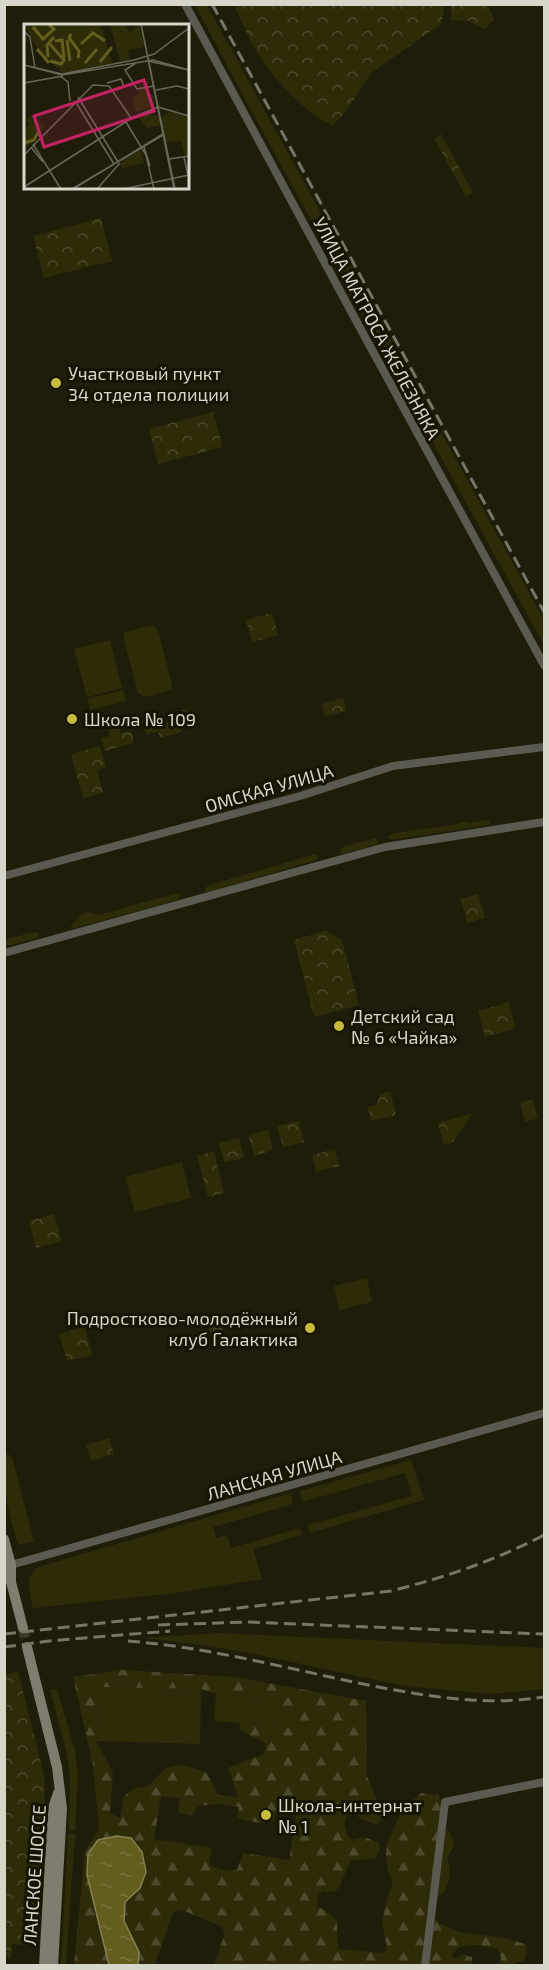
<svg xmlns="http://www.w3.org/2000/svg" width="549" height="1970" viewBox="0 0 549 1970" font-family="'Exo 2',sans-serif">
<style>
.grass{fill:#2e2b09}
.forest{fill:url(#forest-firs);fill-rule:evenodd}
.park{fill:url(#park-crowns)}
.water{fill:url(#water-ripples);stroke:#868152;stroke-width:1.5}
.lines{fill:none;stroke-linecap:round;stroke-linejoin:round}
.secondary-tunnel{stroke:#3b3927;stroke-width:10;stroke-dasharray:10 5;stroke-linecap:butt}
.street{stroke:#5a5a50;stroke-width:8}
.secondary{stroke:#7e7d6e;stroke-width:10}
.rail{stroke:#777566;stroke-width:3;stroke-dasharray:12 6;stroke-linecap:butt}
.poi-dot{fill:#c7bb3b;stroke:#161403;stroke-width:2}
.labels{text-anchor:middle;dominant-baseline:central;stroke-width:6;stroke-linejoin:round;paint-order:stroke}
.street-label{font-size:18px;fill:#d7d6ca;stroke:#161403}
.poi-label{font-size:18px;fill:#d7d6ca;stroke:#161403;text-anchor:start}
.inset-river{fill:none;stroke:#635d1e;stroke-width:3}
.inset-road{fill:none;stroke:#696757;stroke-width:1.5}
.view{fill:#c32261;fill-opacity:0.15;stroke:#c32261;stroke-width:3}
.inset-edge{fill:none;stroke:#d7d6ca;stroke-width:3}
</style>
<defs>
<pattern id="forest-firs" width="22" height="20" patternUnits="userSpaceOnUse" patternTransform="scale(1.5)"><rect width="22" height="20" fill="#2e2b09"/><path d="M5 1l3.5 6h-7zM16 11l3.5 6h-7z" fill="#4c492c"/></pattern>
<pattern id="park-crowns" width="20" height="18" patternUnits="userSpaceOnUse" patternTransform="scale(1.5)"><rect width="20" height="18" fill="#2e2b09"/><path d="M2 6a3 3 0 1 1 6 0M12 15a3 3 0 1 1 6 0" fill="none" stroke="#4c492c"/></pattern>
<pattern id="water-ripples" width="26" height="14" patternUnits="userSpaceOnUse" patternTransform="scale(1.5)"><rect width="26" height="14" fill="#635d1e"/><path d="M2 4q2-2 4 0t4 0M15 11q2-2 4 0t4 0" fill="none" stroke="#79743d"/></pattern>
</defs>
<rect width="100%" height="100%" fill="#1f1d0a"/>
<g class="grass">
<polygon points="195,5 207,5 544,620 544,645 259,125"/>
<polygon points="153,625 158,630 172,684 171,690 145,697 138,693 123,636 125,632"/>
<polygon points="110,640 122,688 87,697 74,649"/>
<polygon points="123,690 126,701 90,710 87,699"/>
<polygon points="486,820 490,822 489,825 397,839 389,839 388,836 394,833 454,825 465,821 470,823"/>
<polygon points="377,838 377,845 341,854 340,850 344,846"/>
<polygon points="316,854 318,858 316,860 206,893 204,891 206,887 213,884"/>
<path d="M177 893 180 895 178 900 71 929V926C81 916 82 908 98 915Z"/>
<polygon points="36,932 39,934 38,938 7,946 5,943 9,938"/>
<polygon points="182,1162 191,1198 135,1212 125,1177"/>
<polygon points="367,1278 372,1302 339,1310 334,1286"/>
<path d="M7 1453 12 1457 34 1541 18 1545C10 1517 0 1482 7 1453Z"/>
<polygon points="411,1460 424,1500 309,1533 308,1525 412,1496 405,1473 302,1502 300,1491"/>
<path d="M291 1493 293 1504 213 1527 216 1538 227 1535 231 1548 300 1528 302 1535 253 1549 262 1579 176 1593 33 1608C30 1593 24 1577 38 1567Z"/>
<polygon points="218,1633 544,1648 544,1689 491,1694 404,1686 264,1656 209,1646 145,1638"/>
<polygon points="97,1687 201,1689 200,1744 96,1741"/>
<polygon points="57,1689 75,1751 78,1773 75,1830 69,1831 70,1776 67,1755 50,1690"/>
<polygon points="216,1694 281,1699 279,1726 214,1721"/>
<polygon points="68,1834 75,1834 66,1965 61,1965"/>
</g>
<path class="forest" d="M122 1670 235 1677 366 1701 367 1776 384 1818 378 1825 360 1819 354 1808C342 1819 343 1823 349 1838L355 1840C364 1835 370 1839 379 1843L380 1850 375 1858 350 1861 339 1888 333 1892 323 1891 318 1895 317 1907 325 1910 337 1921 338 1949 384 1953 387 1947 382 1923 387 1899 393 1883 388 1871 386 1855 387 1844 402 1809 421 1793 434 1795 438 1793 442 1806 438 1823 450 1833 455 1843 447 1857C452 1871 450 1881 443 1894L431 1898 430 1910 440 1924 459 1932 504 1938 526 1944 527 1953 524 1961 516 1962 515 1965H499L501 1958 498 1949C484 1946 459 1939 452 1956L455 1959 463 1955 472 1957V1965H214L225 1933 221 1926 182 1910 173 1912 155 1965H138L139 1952 124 1921 125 1902C129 1898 136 1894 139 1889 150 1876 146 1847 130 1838 121 1833 108 1838 98 1840L88 1854 87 1875 109 1965H74L85 1851 98 1831 99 1826 93 1765 73 1677ZM97 1687 201 1689 216 1694 281 1699 279 1726 240 1723 239 1729 266 1744 264 1754 228 1768 238 1797 218 1795 206 1772C175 1762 169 1761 149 1786L135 1788 124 1796 120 1818 110 1813 113 1772 96 1741ZM161 1796 180 1798 178 1812 192 1816 198 1806 218 1804 239 1807 237 1818 259 1823 274 1820 276 1813 296 1816 289 1860 243 1853 237 1870 226 1871 209 1865 212 1848 154 1839Z"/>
<g class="park">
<path d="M234 5H445L441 24 371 73 345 113 332 126C302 109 278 84 259 55 249 40 242 21 234 5Z"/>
<polygon points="451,5 488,5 494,20 485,29 469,21 451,20"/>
<polygon points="441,134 473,193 466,197 434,138"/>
<polygon points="101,218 112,261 44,278 33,236"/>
<polygon points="213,412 223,447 158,464 149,429"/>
<polygon points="272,613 278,635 252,642 246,620"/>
<polygon points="343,698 346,711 325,716 322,704"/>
<polygon points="187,709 191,723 180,726 182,732 160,738 158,732 146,735 142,721 157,717 159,725 175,721 173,713"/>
<polygon points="119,727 121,733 131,730 134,743 105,751 101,738 110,736 108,730"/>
<polygon points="100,746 106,767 97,770 103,793 83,798 71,754"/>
<polygon points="478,894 485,918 467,923 461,899"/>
<polygon points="325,931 342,940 359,1005 314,1017 294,940"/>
<polygon points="509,1002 516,1028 485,1037 478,1011"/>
<polygon points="390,1091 396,1115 371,1121 368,1107 376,1105 381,1094"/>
<polygon points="533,1100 538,1118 525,1122 520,1103"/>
<polygon points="473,1113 453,1142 444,1145 438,1123"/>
<polygon points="299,1121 304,1142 283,1147 277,1126"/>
<polygon points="268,1130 273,1150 254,1156 248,1135"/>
<polygon points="239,1138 244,1158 224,1163 219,1143"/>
<polygon points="335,1149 339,1166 316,1172 312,1155"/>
<polygon points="214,1151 224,1193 208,1197 197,1156"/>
<polygon points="54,1214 62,1241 36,1248 29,1221"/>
<polygon points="220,1316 225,1337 212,1341 206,1319"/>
<polygon points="85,1327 92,1355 67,1361 59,1334"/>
<polygon points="109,1438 114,1454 91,1461 86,1445"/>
<polygon points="18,1671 44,1775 45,1786 36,1946 12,1944 11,1958 4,1957 4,1675"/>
</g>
<polygon class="water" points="117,1836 131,1838 142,1852 146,1872 140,1888 125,1902 124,1921 139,1952 138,1965 109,1965 87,1875 88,1854 98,1840"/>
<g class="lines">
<polyline class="secondary-tunnel" points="23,1628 27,1647"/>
<g class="street">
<polyline points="185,4 359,326 544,665"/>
<polyline points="4,876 300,796 393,766 544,747"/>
<polyline points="4,953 385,847 544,822"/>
<polyline points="11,1565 544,1413"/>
<polyline points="425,1966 445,1802 544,1782"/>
</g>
<g class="secondary">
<polyline points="4,1539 11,1565 11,1582 23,1628"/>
<polyline points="27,1647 57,1767 62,1808 53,1966"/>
<polyline points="44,1966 53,1808 58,1793"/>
</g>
<g class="rail">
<polyline points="212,4 544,612"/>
<polyline points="158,1625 247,1622 544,1634"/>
<path d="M4 1634 391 1591C446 1577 494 1561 544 1535"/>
<path d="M128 1641C205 1647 282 1667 358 1683 419 1695 482 1707 544 1697"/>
<polyline points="4,1647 49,1641 170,1631"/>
</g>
</g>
<g class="poi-dot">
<circle cx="56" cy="383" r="6"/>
<circle cx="72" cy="719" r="6"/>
<circle cx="339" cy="1026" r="6"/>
<circle cx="310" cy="1328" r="6"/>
<circle cx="266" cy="1815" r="6"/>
</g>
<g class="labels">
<g class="street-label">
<text transform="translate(377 328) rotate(62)">УЛИЦА МАТРОСА ЖЕЛЕЗНЯКА</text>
<text transform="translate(269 788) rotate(-16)">ОМСКАЯ УЛИЦА</text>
<text transform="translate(274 1475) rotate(-16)">ЛАНСКАЯ УЛИЦА</text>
<text transform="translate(34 1875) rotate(-86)">ЛАНСКОЕ ШОССЕ</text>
</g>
<g class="poi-label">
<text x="68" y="373">Участковый пункт<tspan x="68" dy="21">34 отдела полиции</tspan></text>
<text x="84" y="719">Школа № 109</text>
<text x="351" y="1016">Детский сад<tspan x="351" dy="21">№ 6 «Чайка»</tspan></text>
<text x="298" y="1318" text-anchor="end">Подростково-молодёжный<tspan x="298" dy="21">клуб Галактика</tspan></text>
<text x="278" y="1805">Школа-интернат<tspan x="278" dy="21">№ 1</tspan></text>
</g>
</g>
<g transform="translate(24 24)">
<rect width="165" height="165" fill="#1f1d0a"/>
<path d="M124 52 125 69 129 71 131 82 112 88 108 72 116 70 112 66 119 64V58L122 60Z" fill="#2e2b09"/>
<path d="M0 0H77L88 39 39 49 15 28ZM86 0H100L106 8 115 1 121 23 104 26 106 36 96 38ZM129 87 126 91 135 92 136 101 123 104 113 92ZM148 88 165 93V131L161 132 157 117 142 118 137 93ZM7 91 21 102 0 127 2 101 6 102 2 95ZM117 126 120 139 98 144 96 140 101 134Z" fill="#2e2b09"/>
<path class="inset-river" d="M9 3 19 15 30 5 24 0M47 10 45 14 55 27 54 34M43 16 46 37M31 17 38 16 40 34M25 19 40 36 37 40 26 37M57 20 69 9 81 17M13 25 25 39M24 33 23 21 30 13M76 38 88 23M61 39 73 25M0 119 10 116 15 107"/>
<path class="inset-road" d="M117 0 151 165M117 0 150 165M0 7 6 13 11 44M124 37 165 46M112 39 101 46 113 65 130 62M0 41 38 50 110 36 130 30 165 4M0 41 38 51 129 36 165 46M36 52 44 58 46 77M0 59 39 52M83 59 97 55 100 63M132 66 153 62 165 65M54 73 94 138M51 77 90 140M134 83 165 92M112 92 134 83M102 98 122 131 130 165M9 120 37 165M7 123 19 138M120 123 126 142M0 131 69 61 85 62 107 94M160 133 164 151M145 135 165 132M0 163 111 92M48 165 139 111M49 165 139 110M73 165 96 139M99 165 165 151"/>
<path class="view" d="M120 56 130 87 20 123 10 92Z"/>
<rect width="165" height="165" class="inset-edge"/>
</g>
<rect width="549" height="1970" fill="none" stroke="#d7d6ca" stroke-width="12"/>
</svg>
